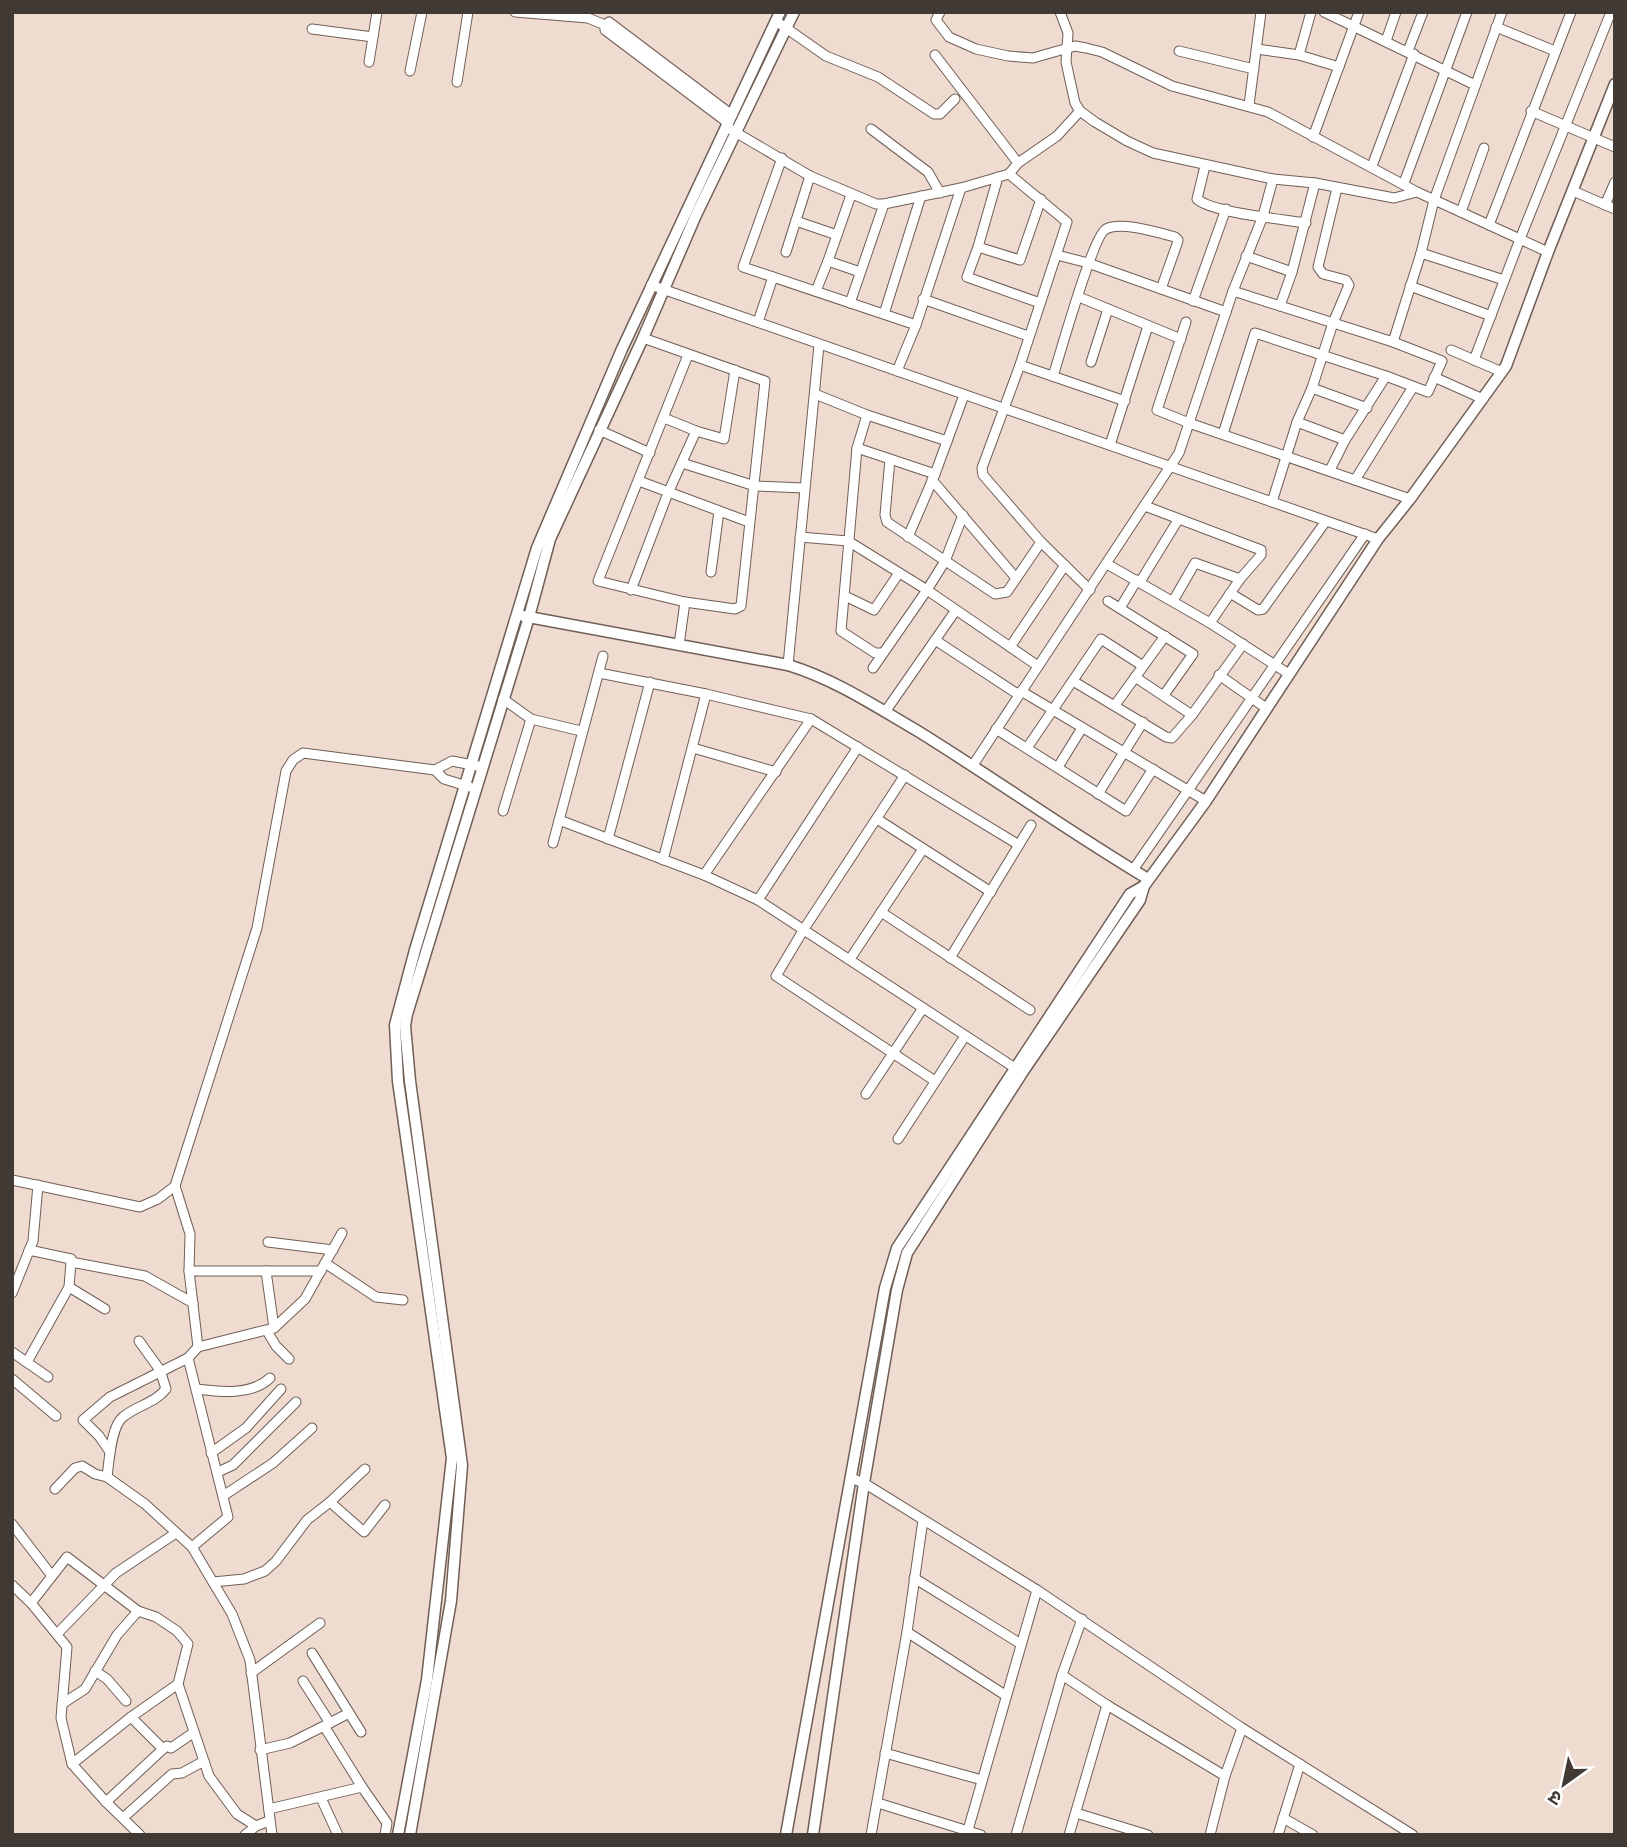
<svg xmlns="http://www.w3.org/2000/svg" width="1627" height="1847" viewBox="0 0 1627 1847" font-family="Barlow,'Noto Sans Devanagari',sans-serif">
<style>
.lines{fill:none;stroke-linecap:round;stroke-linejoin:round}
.minor-casing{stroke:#705f55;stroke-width:11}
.tertiary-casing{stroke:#705f55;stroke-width:13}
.minor{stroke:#fff;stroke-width:9}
.tertiary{stroke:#fff;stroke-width:10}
</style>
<rect width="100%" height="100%" fill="#efdbcf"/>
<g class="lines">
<g class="minor-casing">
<g id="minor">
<polyline points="515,12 588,18 605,25"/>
<polyline points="940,12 936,20 949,37 976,49 1008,56 1033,58 1075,46 1086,48 1102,52 1172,86 1268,112 1417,192 1548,252"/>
<polyline points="1060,12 1068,33 1066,62 1075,103 1080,111 1095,122 1127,141 1153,153 1273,179 1315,183 1394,198 1417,192"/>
<polyline points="1324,12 1475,85"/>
<polyline points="776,21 826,56 878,77 934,114 940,114 955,99"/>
<polyline points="1496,27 1555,51"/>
<polyline points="312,29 373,37"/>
<polyline points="1386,41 1396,12"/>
<polyline points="1257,49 1299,55 1339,67"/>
<polyline points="1179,51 1254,69"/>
<polyline points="1408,51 1423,12"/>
<polyline points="935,55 1018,163"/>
<polyline points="1299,55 1311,12"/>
<polyline points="369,62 377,12"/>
<polyline points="410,71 422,12"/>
<polyline points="457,82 468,12"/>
<polyline points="1249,105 1261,12"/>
<polyline points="1531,111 1615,147"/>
<polyline points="728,123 605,30 605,25 609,22 732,115"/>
<polyline points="730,129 810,176 876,204 884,204 961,188 1009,174 1018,163 1057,136 1080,111"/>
<polyline points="871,129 928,172 940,193"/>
<polyline points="1313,137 1359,12"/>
<polyline points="782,158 743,267 916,325"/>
<path d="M1205 166 1197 199C1213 213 1282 219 1306 223"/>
<polyline points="1372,166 1414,54"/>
<polyline points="1009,174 1067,222 1020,365 982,468 983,475 1041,542 1090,590"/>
<polyline points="998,177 978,247 967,277 1040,303"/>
<polyline points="1404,183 1467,12"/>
<polyline points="1573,191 1615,209"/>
<polyline points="851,195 828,261 860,272"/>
<polyline points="1605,205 1615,182"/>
<polyline points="1461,212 1484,148"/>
<polyline points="796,221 837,235"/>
<polyline points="1489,225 1571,12"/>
<polyline points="978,247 1020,260 1041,199"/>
<polyline points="786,252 810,176"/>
<polyline points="1421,253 1504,280"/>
<polyline points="1057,255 1088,263 1226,312"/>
<polyline points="1246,256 1292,272 1315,183"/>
<polyline points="651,285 1378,539"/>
<polyline points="1410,286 1491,316"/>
<polyline points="816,291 828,261"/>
<polyline points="1079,297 1181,339"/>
<polyline points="923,299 1028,336"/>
<polyline points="1193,301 1226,209"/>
<polyline points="850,303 884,204"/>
<polyline points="1280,306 1292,272"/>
<polyline points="884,314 921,196"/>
<polyline points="758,322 773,277"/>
<polyline points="1186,322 1157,410 1189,423 1410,499"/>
<polyline points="643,338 765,381 741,606 735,609 685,602 598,581 688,355"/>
<polyline points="1393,342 1421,253 1434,200 1502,12"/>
<polyline points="1451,350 1502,372"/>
<polyline points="1474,360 1520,239 1611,12"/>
<polyline points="1091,362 1108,309"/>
<polyline points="1020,365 1125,401"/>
<polyline points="897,371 916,325 961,188"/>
<path d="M1053 376C1060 355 1093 235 1106 229 1122 221 1159 233 1175 237L1178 240 1177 244 1161 289"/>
<polyline points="1434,377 1483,399"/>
<polyline points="1312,388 1367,408"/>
<polyline points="815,394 867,415 947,441"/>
<polyline points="867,415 857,448 841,631 875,653 882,653"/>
<polyline points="664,418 696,431 724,439 735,370"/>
<polyline points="1297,422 1345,440"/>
<polyline points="599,430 650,453"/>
<polyline points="1223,434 1255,333 1386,376 1428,392 1442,361 1393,342 1233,291"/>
<polyline points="1110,445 1148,326"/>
<polyline points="857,448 935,474"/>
<polyline points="890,459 885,515 887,522 995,594 1007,592 1041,542"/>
<polyline points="682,463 755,486 804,488"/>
<polyline points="1330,470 1345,440 1386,376"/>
<polyline points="932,480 1016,578"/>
<polyline points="1355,480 1413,387"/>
<polyline points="639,481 749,522"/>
<polyline points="1272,502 1297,422 1312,388 1333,323 1349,285 1346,280 1323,274 1318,267 1337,188"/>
<polyline points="1145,506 1261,550 1261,555 1240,579 1210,623"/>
<polyline points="800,537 848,541 927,590 1038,666"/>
<polyline points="908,537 935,474 964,395"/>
<polyline points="1107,564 1210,623 1289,674"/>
<polyline points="711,572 719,511"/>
<polyline points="1140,582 1178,520"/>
<polyline points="631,590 668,493 696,431"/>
<polyline points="1230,593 1258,610 1263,609 1326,521"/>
<polyline points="845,596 874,610 899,573"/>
<polyline points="1108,601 1193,654 1164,695"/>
<polyline points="1173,601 1195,563 1240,579"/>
<polyline points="1120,608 1137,580"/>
<polyline points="935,640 1019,695"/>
<polyline points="679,645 685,602"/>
<polyline points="1010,647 1065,565"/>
<polyline points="788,665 819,345"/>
<polyline points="873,668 927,590 945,561 963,515"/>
<polyline points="599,673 706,694 811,719 1019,845"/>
<polyline points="1219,675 1266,708"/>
<polyline points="1135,677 1192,715"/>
<polyline points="1073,681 1166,737 1172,738 1192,715 1243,644"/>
<polyline points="1021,691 1206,801"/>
<polyline points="503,699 531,719 581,731"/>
<polyline points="1115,705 1165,636"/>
<polyline points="885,712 956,610"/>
<polyline points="996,729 1126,811 1153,769"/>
<polyline points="693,748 776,772"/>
<polyline points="1027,748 1101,639 1143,666"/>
<polyline points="973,765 1179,453 1233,291 1263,216 1273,179"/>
<polyline points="1058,767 1082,728"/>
<polyline points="435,770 444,779 470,787"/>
<polyline points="905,775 804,929 776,976 935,1081"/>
<polyline points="1098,794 1143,722"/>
<polyline points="503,811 531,719"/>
<polyline points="877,819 991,892"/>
<polyline points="559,820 704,875 758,900 1015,1068"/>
<polyline points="608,839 650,682"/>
<polyline points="553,843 603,656"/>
<polyline points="663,860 706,694"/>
<polyline points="1133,870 1365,534"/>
<polyline points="704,875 811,719"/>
<polyline points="758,900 858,747"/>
<polyline points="881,912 1030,1010"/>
<polyline points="950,958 1031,825"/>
<polyline points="850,959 923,849"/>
<polyline points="866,1094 923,1008"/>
<polyline points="898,1139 965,1036"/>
<polyline points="12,1180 140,1207 158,1199 175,1186"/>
<polyline points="268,1242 333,1250"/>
<polyline points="71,1262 145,1276 193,1303"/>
<polyline points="325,1263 376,1297 403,1300"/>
<polyline points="189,1271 321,1271"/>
<polyline points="266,1271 274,1328"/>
<polyline points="69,1287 105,1309"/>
<polyline points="12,1293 33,1241 38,1185"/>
<polyline points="267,1331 276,1346 289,1359"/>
<polyline points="198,1347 189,1271 190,1234 175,1186 257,928 286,771 293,760 303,753 435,770 452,761 483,767"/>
<polyline points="12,1352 48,1377"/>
<polyline points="188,1358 228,1517 192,1547"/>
<polyline points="27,1362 69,1287 71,1262 71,1259 29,1250"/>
<polyline points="12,1379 56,1416"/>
<path d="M196 1389C220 1392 251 1396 270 1378"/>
<polyline points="110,1452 99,1436 83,1420 110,1397 188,1358 198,1347 274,1328 305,1299 342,1233"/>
<polyline points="211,1453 246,1428 281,1389"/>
<polyline points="218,1472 233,1465 296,1402"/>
<path d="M107 1477C109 1462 111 1426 123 1417 137 1405 154 1404 166 1389L160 1370 139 1341"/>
<polyline points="851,1478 864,1483 1037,1590 1242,1728 1413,1835"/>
<polyline points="55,1489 75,1468 82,1466 95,1474 107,1477 145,1504 192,1547 232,1614 250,1660 272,1835"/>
<polyline points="223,1496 273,1463 312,1428"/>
<polyline points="330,1502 364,1532 385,1505"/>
<polyline points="12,1524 52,1576"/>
<polyline points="914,1578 1021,1644"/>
<polyline points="213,1582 244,1579 265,1571 276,1561 307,1520 330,1502 365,1469"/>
<polyline points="12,1585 31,1603 67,1647 61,1718 72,1764 106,1802 163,1749 167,1746 171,1748 193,1733"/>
<polyline points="31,1603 67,1557 138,1611 156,1617 177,1631 188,1644 178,1684 209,1776 237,1814 256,1826"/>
<polyline points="907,1632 1005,1695"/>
<polyline points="57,1634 116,1573 176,1533"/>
<polyline points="312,1653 361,1732"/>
<polyline points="95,1671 107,1679 126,1701"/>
<polyline points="251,1673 320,1623"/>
<polyline points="1062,1675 1107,1705 1225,1776"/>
<polyline points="303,1681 330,1723"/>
<polyline points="62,1704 85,1689 117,1635 138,1611"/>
<polyline points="131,1717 163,1749"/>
<polyline points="326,1725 349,1713"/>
<polyline points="260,1750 290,1743 324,1726 362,1787 269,1809"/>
<polyline points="885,1753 982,1780"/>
<polyline points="72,1764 131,1717 178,1684"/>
<polyline points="362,1787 387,1823 385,1835"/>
<polyline points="321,1798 338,1835"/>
<polyline points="106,1802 140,1835"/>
<polyline points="878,1803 981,1835"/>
<polyline points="1076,1813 1148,1835"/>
<polyline points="123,1818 172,1774 182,1773 204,1761"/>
<polyline points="1283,1818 1313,1835"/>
<polyline points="968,1830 1037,1590"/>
<polyline points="245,1835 256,1826 269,1821"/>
<polyline points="871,1835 907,1632 923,1520"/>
<polyline points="1016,1835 1062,1675 1082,1619"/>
<polyline points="1069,1835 1107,1705"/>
<polyline points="1210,1835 1225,1776 1242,1728"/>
<polyline points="1278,1835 1300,1764"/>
</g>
</g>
<g class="tertiary-casing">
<g id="tertiary">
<path d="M523 616 788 665C834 679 875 706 916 730 994 778 1069 832 1148 879"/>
<polyline points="398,1835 427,1680 452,1458 398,1081 395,1025 415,950 537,548 622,349 780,12"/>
<polyline points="410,1835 451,1601 462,1465 410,1081 405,1026 407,1014 529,617 550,539 643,338 696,215 794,12"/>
<polyline points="786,1835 885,1288 897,1248 1130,894 1144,886 1206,801 1378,539 1410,499 1506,366 1548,252 1615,84"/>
<polyline points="813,1835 864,1483 897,1290 907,1253 1022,1073 1140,900 1144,886"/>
</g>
</g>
<use href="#minor" class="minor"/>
<use href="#tertiary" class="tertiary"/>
</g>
<rect width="1627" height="1847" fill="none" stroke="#413934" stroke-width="28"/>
<g transform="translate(1564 1784) rotate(213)" stroke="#ffffff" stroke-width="5" paint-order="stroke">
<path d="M0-5L12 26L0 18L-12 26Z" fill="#413934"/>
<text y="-10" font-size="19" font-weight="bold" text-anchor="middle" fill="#413934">उ</text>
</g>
</svg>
